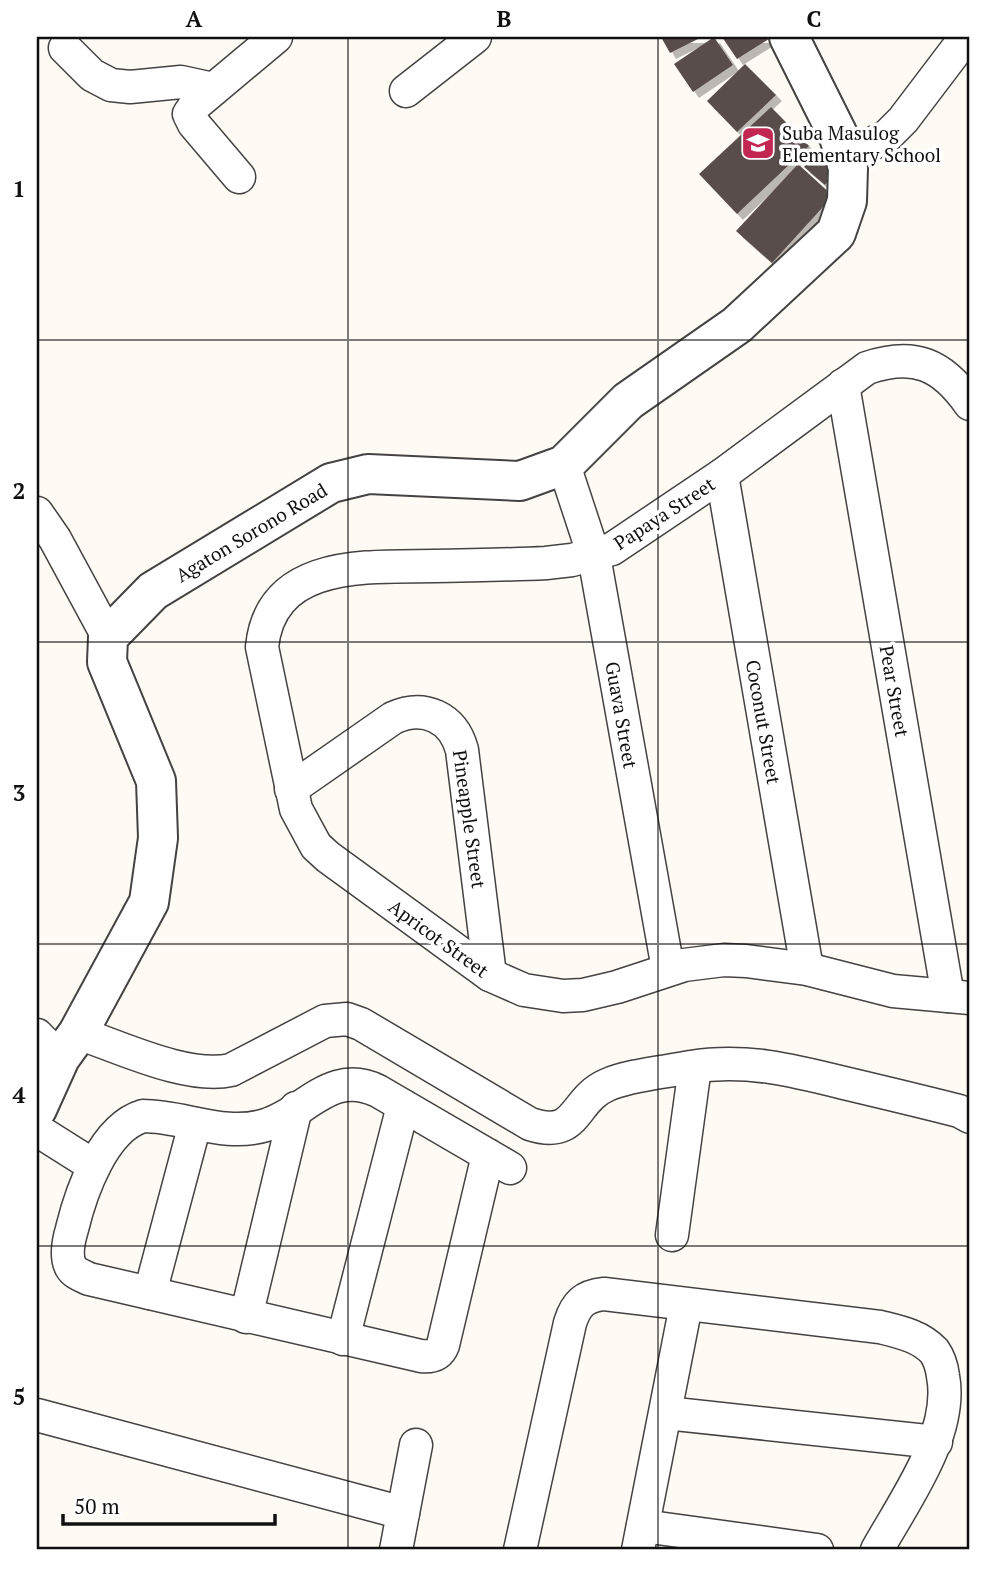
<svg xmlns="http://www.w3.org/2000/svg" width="1007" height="1587" viewBox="0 0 1007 1587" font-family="'PT Serif',serif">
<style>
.building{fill:#594e4c;filter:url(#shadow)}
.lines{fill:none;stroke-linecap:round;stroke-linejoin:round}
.minor-casing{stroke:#434343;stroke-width:35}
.tertiary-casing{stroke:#434343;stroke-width:42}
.minor{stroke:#fff;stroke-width:32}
.tertiary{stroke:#fff;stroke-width:38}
.grid{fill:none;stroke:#101010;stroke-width:2;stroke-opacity:0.55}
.labels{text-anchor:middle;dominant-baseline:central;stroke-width:7;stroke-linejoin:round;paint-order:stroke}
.poi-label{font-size:19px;fill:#101010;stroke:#fff;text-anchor:start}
.street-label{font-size:19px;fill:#101010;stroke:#fff}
.neatline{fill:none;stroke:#101010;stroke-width:2.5}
.grid-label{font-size:23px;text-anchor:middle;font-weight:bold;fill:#101010}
</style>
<defs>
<filter id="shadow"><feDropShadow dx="6" dy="6" stdDeviation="0" flood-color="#0004"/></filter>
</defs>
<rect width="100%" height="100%" fill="#fffaf3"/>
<g class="building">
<polygon points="661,37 702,37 670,53"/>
<polygon points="714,37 733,65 693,92 674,64"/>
<polygon points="722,37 772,37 737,59"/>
<polygon points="745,64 776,95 737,132 707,101"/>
<polygon points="771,107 809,146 737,214 699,174"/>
<polygon points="816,153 837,171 825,185 804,167"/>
<polygon points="798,164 833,196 772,263 736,231"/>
</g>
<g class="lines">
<g class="minor-casing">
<g id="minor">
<polyline points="65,48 92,75 111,85 130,87 181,82 213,89"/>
<polyline points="406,91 475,37"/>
<polyline points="845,158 887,136 903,120 966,37"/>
<polyline points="239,177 194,124 189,114 196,104 276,37"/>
<polyline points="843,385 948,996"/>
<path d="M970 404C942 364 914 352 867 368L722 475 612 549 572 560 546 563C509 565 471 565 434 566 368 567 271 559 262 647L296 809 316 846 328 857 490 975 524 990 563 996 583 995 617 987 684 965 724 960 746 961 807 969 893 991 970 998"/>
<polyline points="564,465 594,556 668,969"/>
<polyline points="722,475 807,969"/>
<polyline points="37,513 55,539 108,637"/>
<path d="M291 789 393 718C424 704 453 717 462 750L490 975"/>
<path d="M78 1033C120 1047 188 1080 231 1070L325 1021 347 1019 361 1024 530 1124C579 1140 572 1100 607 1085 629 1075 667 1072 691 1067 744 1058 792 1070 844 1083 882 1092 920 1101 959 1111L970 1117"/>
<polyline points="37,1035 60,1058"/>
<polyline points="37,1130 94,1166"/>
<path d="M488 1155 443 1345C439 1355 431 1357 421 1356L89 1279C83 1276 74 1273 71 1267 65 1256 69 1239 72 1229 81 1192 103 1128 143 1116 184 1116 225 1138 266 1125 306 1113 331 1068 378 1091L510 1168"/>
<polyline points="672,1235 695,1067"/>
<polyline points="150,1293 195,1124"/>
<polyline points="246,1317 296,1108"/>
<polyline points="343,1339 403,1106"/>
<polyline points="666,1413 936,1442"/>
<polyline points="37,1415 403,1513"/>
<polyline points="643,1526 817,1550"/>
<polyline points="396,1550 416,1445"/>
<path d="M520 1550 570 1323C576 1304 584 1296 604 1294L880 1327C900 1332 920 1336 934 1351 939 1358 942 1368 943 1376 954 1434 904 1501 877 1550"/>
<polyline points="638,1550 686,1305"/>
</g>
</g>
<g class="tertiary-casing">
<polyline id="tertiary" points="37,1109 60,1058 78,1033 149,902 158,838 156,781 107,662 108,637 153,591 331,483 368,474 520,481 564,465 628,401 737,325 836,233 847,201 848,168 839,137 789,37"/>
</g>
<use href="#minor" class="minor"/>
<use href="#tertiary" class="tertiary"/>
</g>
<path class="grid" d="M348 37V1550M658 37V1550M37 340H970M37 642H970M37 944H970M37 1246H970"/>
<defs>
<g id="school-square" transform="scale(1.75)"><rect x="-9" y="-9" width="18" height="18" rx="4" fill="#c12751" stroke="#fff"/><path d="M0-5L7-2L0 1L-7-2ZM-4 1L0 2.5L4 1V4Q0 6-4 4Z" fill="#fff"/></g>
</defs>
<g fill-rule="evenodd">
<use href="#school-square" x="758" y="143"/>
</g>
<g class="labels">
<g class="poi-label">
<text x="782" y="132">Suba Masulog<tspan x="782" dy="22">Elementary School</tspan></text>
</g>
<g class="street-label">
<text transform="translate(664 513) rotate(-33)">Papaya Street</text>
<text transform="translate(251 532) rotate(-31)">Agaton Sorono Road</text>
<text transform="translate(895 691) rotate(80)">Pear Street</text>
<text transform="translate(622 715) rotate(80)">Guava Street</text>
<text transform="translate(764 722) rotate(80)">Coconut Street</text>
<text transform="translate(470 819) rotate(82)">Pineapple Street</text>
<text transform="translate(439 938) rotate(36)">Apricot Street</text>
</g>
</g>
<rect width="1007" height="1587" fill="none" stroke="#ffffff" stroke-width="77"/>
<path d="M63 1514v10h212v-10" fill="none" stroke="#101010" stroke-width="3.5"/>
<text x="74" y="1514" font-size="21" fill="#101010" stroke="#ffffff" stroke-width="5" paint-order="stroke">50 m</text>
<rect x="38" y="38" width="930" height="1510" class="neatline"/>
<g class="grid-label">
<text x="194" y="27">A</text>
<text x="504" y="27">B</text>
<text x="814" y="27">C</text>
<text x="19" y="197">1</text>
<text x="19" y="499">2</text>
<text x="19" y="801">3</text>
<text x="19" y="1103">4</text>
<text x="19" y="1405">5</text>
</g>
</svg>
